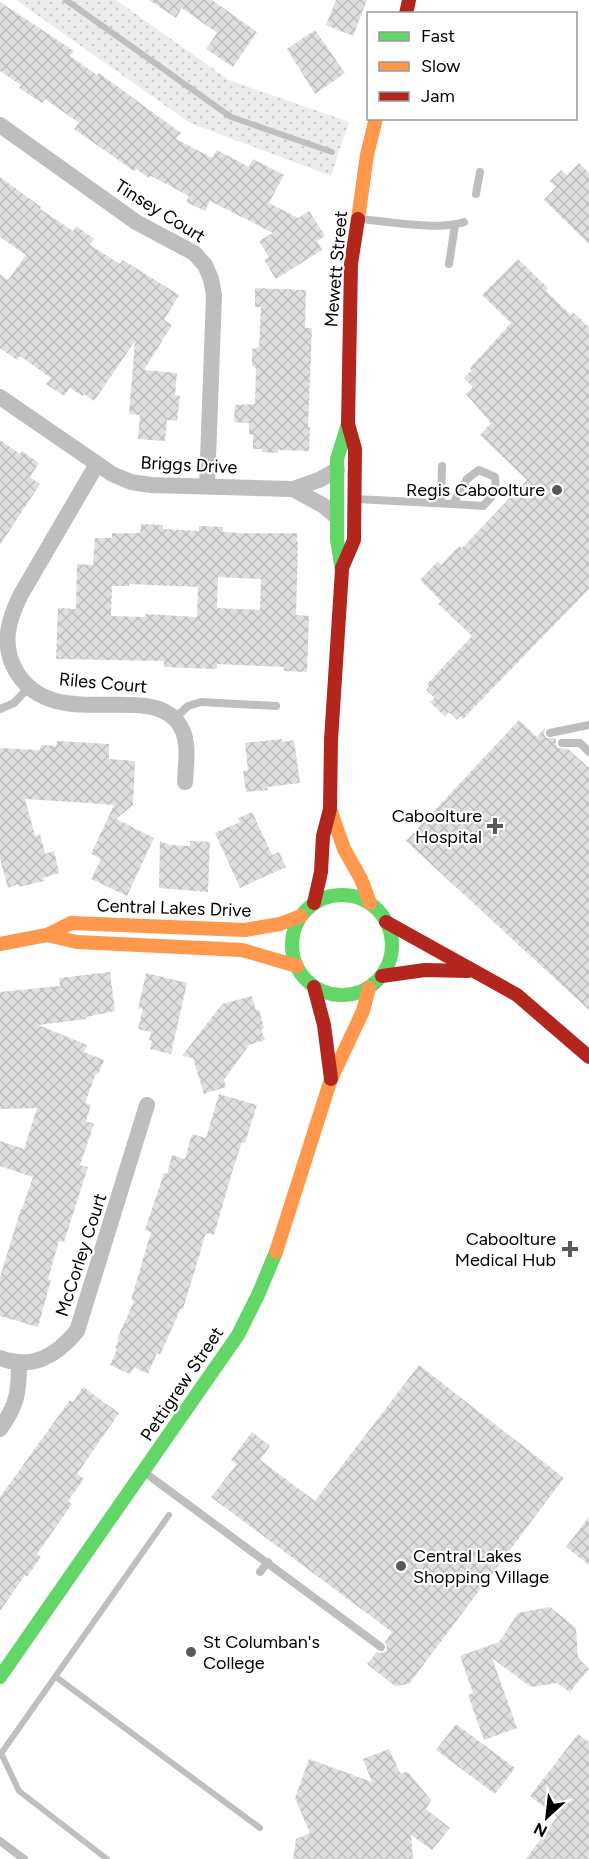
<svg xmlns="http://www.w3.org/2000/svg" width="589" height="1859" viewBox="0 0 589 1859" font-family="Figtree,sans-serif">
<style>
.park{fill:url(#park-dots)}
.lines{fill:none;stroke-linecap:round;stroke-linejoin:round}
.stream{stroke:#bfbfbf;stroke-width:6}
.building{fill:url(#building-cross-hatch);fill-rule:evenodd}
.lane{stroke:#bebebe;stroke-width:8}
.street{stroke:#bebebe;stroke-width:16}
.fast{stroke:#63d668;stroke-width:14}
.slow{stroke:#ff974d;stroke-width:14}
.jam{stroke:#b3261e;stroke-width:14}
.poi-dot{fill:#595959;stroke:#fff;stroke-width:2}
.labels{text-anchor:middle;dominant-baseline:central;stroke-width:4.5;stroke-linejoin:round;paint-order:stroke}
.street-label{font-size:18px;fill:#000;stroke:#fff}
.poi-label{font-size:18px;fill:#000;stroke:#fff;text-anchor:end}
</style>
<defs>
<pattern id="park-dots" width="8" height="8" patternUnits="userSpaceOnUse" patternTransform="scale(1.5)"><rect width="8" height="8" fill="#ececec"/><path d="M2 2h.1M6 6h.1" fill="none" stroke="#c9c9c9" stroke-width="1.8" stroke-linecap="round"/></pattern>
<pattern id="building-cross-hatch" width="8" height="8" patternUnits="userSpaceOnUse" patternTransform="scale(1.5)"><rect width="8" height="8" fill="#dfdfdf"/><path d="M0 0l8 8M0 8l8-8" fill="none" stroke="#bebebe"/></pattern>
</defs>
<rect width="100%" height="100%" fill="#fff"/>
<polygon class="park" points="16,0 116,0 229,80 349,122 331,176 190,123"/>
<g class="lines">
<g class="stream">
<polyline points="66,0 231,117 332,152"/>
<polyline points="56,1677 260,1828"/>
<polyline points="1,1753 19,1791 107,1859"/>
<polyline points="0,1755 169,1515"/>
</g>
</g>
<g class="building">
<polygon points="149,0 212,0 257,32 233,67 206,49 217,33 182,8 176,18"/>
<polygon points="336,0 367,0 353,36 326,25"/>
<polygon points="0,2 74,51 70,56 97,75 99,73 181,133 176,139 212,158 217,150 249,167 253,159 284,175 269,203 298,218 309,211 325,236 317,241 322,250 276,279 264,260 269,257 259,241 273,233 210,201 205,211 186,202 189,196 151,176 149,178 136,169 134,171 74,129 79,123 45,99 42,103 19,88 21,85 0,71"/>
<polygon points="315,30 345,73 315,94 287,49"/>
<polygon points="579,163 589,173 589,244 544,200 556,187 550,181 561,170 567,175"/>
<polygon points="0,177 41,207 40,209 73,231 76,226 94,239 90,245 120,264 123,260 179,295 164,320 172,325 144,370 177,373 175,395 180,396 177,421 167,420 165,441 138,439 140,415 129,414 135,341 94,401 84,394 83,396 70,388 64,396 46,384 51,378 20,356 17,360 0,348 0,274 8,280 26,255 0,237"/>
<polygon points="518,259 548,288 546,291 571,315 573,312 589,327 589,589 463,719 460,716 457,720 449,712 445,717 430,702 435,698 426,690 429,687 427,684 472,636 438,604 441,601 420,580 438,561 441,565 459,546 462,548 527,480 480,435 491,423 466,394 473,387 464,378 472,370 470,368 511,323 482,295"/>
<polygon points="255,288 306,290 305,328 312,328 308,427 310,427 309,451 278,450 278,453 262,452 262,449 253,449 253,435 249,434 249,423 234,422 235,405 255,404 256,368 252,366 252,349 259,347 261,307 255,307"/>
<polygon points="0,440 20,454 22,451 39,463 30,477 40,484 0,545"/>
<path d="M141 524 163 525V529L199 531V526L223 527V532L239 533H297V542H298L296 615 309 616 307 672 284 671V667L217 664V669L164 667V661L56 659 58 608 76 609 77 564 93 565 95 538H112V533H140ZM218 577 261 579 260 610 217 608ZM129 584 198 587 197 617 145 614V617L111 616 112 586H129Z"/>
<polygon points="519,720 537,737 545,728 544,734 546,738 556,738 556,744 558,748 568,749 589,768 589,1010 406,841"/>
<polygon points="282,739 283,742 294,740 300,783 267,787 268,790 246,792 243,771 248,770 245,743"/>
<polygon points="57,741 109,744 109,759 135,761 133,805 116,819 154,838 127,896 91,879 101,859 91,854 114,805 88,803 25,799 35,836 40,834 45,854 54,851 59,873 43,878 44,881 19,887 18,884 8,888 0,859 0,748 40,750 41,745 56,746"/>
<polygon points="252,812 272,855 279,852 286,867 240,888 215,833 240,822 238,818"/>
<polygon points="160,841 170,845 190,846 190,841 210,842 208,892 159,888"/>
<polygon points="110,972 115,1011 86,1017 86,1019 38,1025 87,1045 84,1052 104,1060 98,1074 96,1073 85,1103 91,1105 86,1121 94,1124 80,1165 88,1167 64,1242 59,1241 48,1279 51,1280 38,1327 0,1316 0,1277 21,1209 22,1209 33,1177 0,1166 0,1141 24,1149 37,1108 0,1109 0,992 60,986 59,978"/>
<polygon points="146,973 187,983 171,1054 150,1049 152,1041 149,1040 151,1032 138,1029 143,1008 138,1009"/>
<polygon points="252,996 256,1010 259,1010 264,1028 261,1029 265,1040 249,1045 224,1080 226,1087 204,1094 193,1058 182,1056 222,1004"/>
<polygon points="219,1094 257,1105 245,1143 242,1142 233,1169 214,1235 206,1233 183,1309 181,1308 160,1355 157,1353 148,1374 134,1367 130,1374 110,1365 117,1349 115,1348 119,1340 117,1339 134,1301 131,1300 151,1232 145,1230 164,1173 167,1174 172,1155 185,1159 192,1134 206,1138"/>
<polygon points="419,1365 564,1478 409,1684 395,1686 367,1664 377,1652 381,1653 386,1651 387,1647 385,1642 392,1632 211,1497 237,1464 231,1460 252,1432 270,1446 260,1460 315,1501"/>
<polygon points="83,1387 119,1413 77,1474 84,1479 68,1501 72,1504 37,1554 41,1557 27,1577 25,1575 0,1611 0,1497 70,1400 73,1402"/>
<polygon points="589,1517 589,1565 566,1547"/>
<polygon points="550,1607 576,1628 578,1658 589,1669 570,1692 557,1683 531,1687 492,1658 517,1728 484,1740 468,1695 473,1693 460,1656 499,1642 518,1613"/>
<polygon points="456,1724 515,1768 495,1794 436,1750"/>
<polygon points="578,1734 589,1742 589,1859 526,1859 557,1817 530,1796"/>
<polygon points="389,1749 400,1773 408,1772 431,1800 426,1809 450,1828 432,1850 411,1835 413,1859 293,1859 296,1839 310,1833 295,1798 309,1759 372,1782 363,1759"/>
</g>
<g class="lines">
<g class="lane">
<polyline points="476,194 480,172"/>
<path d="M358 219C386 221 439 231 464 222"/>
<polyline points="449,264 455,225"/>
<polyline points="356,499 453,504 467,479 479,470 495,477 496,492 483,506 453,504"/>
<polyline points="441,503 442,466"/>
<polyline points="0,709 14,703 29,687"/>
<polyline points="175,718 188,706 201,702 276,706"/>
<polyline points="550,733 589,725"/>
<polyline points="562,743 580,743 589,752"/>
<polyline points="144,1472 381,1647"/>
<polyline points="260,1572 268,1562"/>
<polyline points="0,1841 24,1859"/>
</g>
<g class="street">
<polyline points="0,125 136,222 194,253 205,265 211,279 214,295 207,486"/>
<polyline points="0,397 112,474 131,482 151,485 293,489 319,480 337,470"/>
<path d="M97 464 20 596C8 621 1 645 16 671 52 733 143 683 176 720 191 737 186 761 185 782"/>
<polyline points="293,489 324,506 336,516"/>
<path d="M0 1358C33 1370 56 1356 77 1331L147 1105"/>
<path d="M0 1429C17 1405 19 1393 19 1363"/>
</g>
<g class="fast">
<polyline points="342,570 337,540 337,459 348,424"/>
<circle cx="342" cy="945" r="50"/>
<polyline points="0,1677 238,1335 258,1295 276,1252"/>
</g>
<g class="slow">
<polyline points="358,219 367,155 376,118"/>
<polyline points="330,809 344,849 361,879 370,903"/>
<polyline points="47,935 77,942 242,950 297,966"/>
<polyline points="0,944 47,935 71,923 245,930 280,924 301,916"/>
<polyline points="276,1252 331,1079 363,1011 369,988"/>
</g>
<g class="jam">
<polyline points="406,14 409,0"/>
<polyline points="342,568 354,540 355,449 348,424 351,264 358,219"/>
<polyline points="314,903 321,872 323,836 330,809 331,740 342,570"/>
<polyline points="386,922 517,995 589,1057"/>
<polyline points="382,976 425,970 468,971"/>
<polyline points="314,987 324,1025 331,1079"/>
</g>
</g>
<g class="poi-dot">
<circle cx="557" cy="490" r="6"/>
<path d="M492 817h6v6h6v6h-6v6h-6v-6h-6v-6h6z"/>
<path d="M567 1240h6v6h6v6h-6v6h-6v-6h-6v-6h6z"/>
<circle cx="401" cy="1566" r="6"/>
<circle cx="191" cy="1652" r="6"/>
</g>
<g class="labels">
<g class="street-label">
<text transform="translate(160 211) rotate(32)">Tinsey Court</text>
<text transform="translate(336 269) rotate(-85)">Mewett Street</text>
<text transform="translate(189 465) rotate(3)">Briggs Drive</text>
<text transform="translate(103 683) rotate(5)">Riles Court</text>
<text transform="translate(174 908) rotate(2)">Central Lakes Drive</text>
<text transform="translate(81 1255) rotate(-72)">McCorley Court</text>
<text transform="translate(182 1384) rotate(-56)">Pettigrew Street</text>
</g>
<g class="poi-label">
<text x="545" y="490">Regis Caboolture</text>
<text x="482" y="816">Caboolture<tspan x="482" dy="21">Hospital</tspan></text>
<text x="556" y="1239">Caboolture<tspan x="556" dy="21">Medical Hub</tspan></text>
<text x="413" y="1556" text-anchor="start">Central Lakes<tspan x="413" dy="21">Shopping Village</tspan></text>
<text x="203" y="1642" text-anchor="start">St Columban's<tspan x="203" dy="21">College</tspan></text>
</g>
</g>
<rect x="367" y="12" width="210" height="108" fill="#ffffff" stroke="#999999" stroke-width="1.5"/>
<rect x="379" y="32" width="30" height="9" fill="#63d668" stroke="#999999" stroke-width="1.5"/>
<text x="421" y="42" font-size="18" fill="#000000">Fast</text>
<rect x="379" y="62" width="30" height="9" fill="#ff974d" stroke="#999999" stroke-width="1.5"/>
<text x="421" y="72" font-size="18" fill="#000000">Slow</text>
<rect x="379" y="92" width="30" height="9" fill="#b3261e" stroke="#999999" stroke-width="1.5"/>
<text x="421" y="102" font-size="18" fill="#000000">Jam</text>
<g transform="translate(547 1817) rotate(207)" stroke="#ffffff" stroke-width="4.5" paint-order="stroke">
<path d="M0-4.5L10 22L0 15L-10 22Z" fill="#000000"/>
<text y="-9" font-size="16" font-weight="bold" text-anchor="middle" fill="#000000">N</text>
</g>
</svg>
